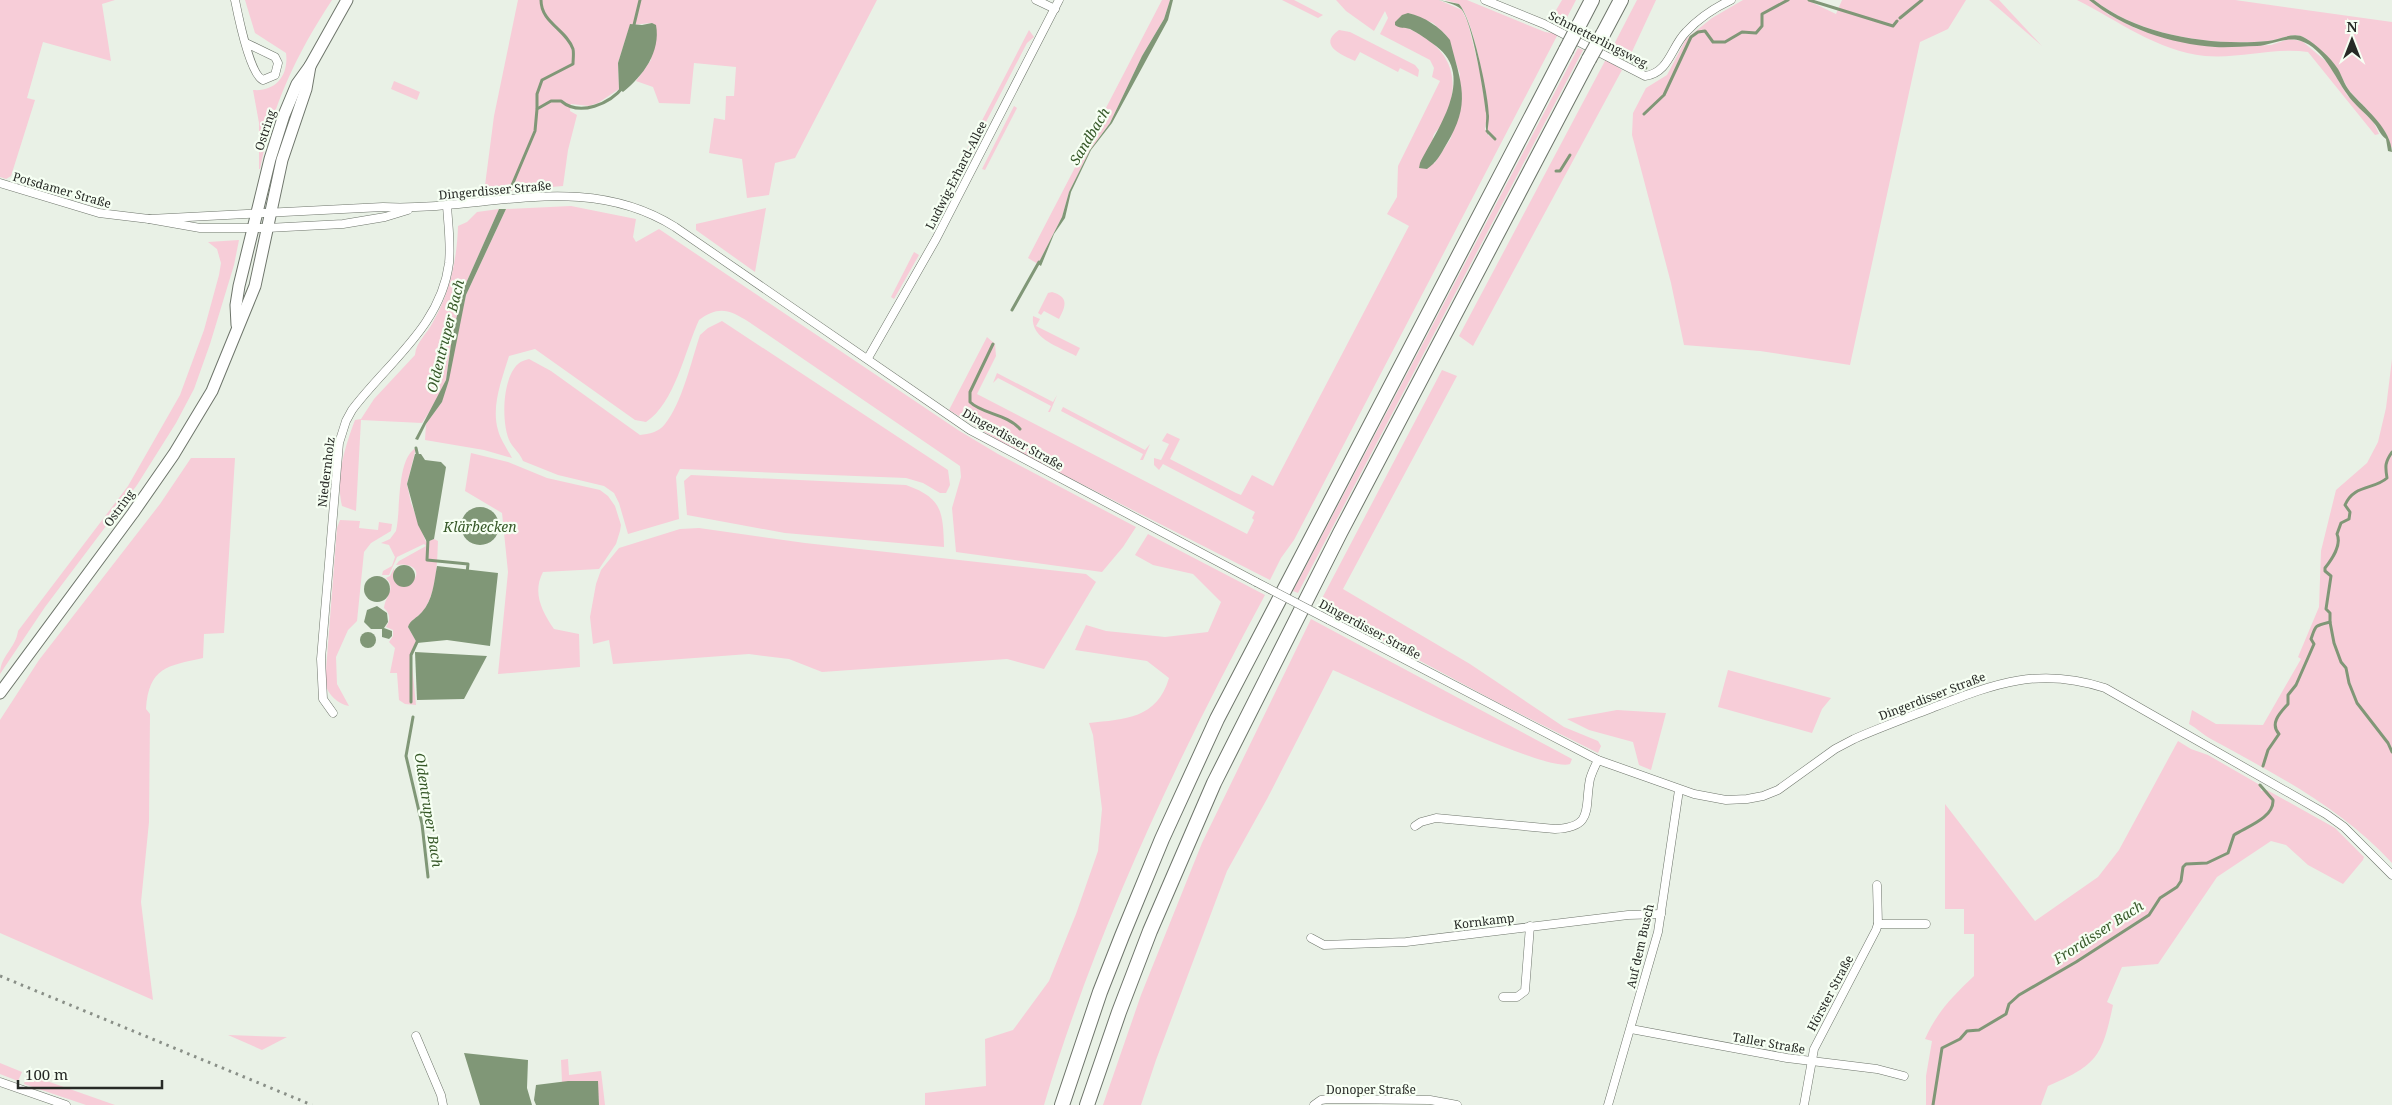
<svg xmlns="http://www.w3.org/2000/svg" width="2392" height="1105" viewBox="0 0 2392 1105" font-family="'Noto Serif',serif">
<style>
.green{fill:#f7cdd8;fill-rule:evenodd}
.water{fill:#809777}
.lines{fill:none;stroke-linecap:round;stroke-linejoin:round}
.stream{stroke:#809777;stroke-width:3}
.minor-casing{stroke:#6e756b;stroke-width:9}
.secondary-casing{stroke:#6e756b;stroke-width:13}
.motorway-casing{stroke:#6e756b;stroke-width:16}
.minor{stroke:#fff;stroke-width:8}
.secondary{stroke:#fff;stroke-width:11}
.motorway{stroke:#fff;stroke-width:14}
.rail{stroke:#898f87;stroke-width:3;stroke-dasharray:2.5 5;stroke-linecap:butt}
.minor-bridge-casing{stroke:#6e756b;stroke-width:9;stroke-linecap:butt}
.motorway-bridge-casing{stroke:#6e756b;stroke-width:16;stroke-linecap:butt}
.minor-bridge{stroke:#fff;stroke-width:8}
.motorway-bridge{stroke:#fff;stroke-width:14}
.labels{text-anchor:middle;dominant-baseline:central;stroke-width:4.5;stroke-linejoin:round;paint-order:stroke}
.street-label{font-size:12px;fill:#272a26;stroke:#f6fff3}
.water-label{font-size:14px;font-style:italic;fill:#375929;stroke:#f6fff3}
</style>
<rect width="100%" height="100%" fill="#e9f1e6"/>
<g class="green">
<polygon points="0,0 115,0 102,4 111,61 43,42 27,98 35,100 11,176 6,179 0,177"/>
<path d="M245 0H332C296 55 272 105 260 169H259V123L253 90C275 92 289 76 286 53L255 33Z"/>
<polygon points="518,0 877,0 795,158 775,163 769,195 747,198 742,159 709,153 714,118 725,120 726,96 734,96 736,67 694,63 690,104 659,103 653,87 636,81 651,60 652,23 630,25 618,63 619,89 598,103 589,106 571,104 570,111 577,115 568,150 563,186 484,193 494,116"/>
<polygon points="1162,0 1170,0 1164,19 1142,56 1110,123 1090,150 1069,192 1062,217 1038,264 1028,258"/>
<polygon points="1282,0 1294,0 1323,15 1318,18"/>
<path d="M1336 0H1439L1462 10 1468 23 1480 72 1487 116 1485 129 1488 135 1494 139 1487 129C1490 105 1475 21 1459 4L1445 0H1467L1545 32 1558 34 1294 540 1281 558 1270 580 1009 447 949 410 987 337 995 344 996 356 977 394 1247 534 1254 520 1252 518 1255 512 1163 464 1159 470 1154 465V458L1161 460 1169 444 1162 441 1167 433 1180 439 1170 459 1236 493 1241 495 1252 475 1273 486 1409 226 1387 214 1397 197 1398 166 1440 81 1432 77 1434 68 1430 60 1380 34 1388 18 1385 11 1374 31 1346 11ZM1408 13 1433 23 1446 35 1460 74 1451 138 1434 164C1434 156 1432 146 1433 137 1434 132 1441 127 1444 122 1463 78 1451 47 1407 28Z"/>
<polygon points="1562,0 1576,0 1561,29 1554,22 1552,17"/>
<polygon points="1637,0 1656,0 1630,56 1609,54"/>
<polygon points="1743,0 1807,0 1836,14 1842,0 1966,0 1948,29 1920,42 1850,365 1760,351 1684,345 1671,283 1632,135 1633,113 1646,88 1667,75 1686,39 1712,18"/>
<polygon points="1989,0 1999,0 2042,46"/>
<path d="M2077 0H2089L2108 14 2137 29 2185 42 2215 47 2271 45 2289 39 2302 41 2328 63 2347 95 2374 123 2379 134 2375 135 2308 52C2274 47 2240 59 2205 56 2157 51 2119 21 2077 0Z"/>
<path d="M2094 0H2235L2392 22V148L2390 145C2390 132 2366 108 2355 97 2346 89 2344 79 2337 69 2330 57 2316 45 2305 38 2294 31 2279 40 2268 41 2210 46 2141 36 2094 0Z"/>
<polygon points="1029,30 1034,37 1027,43 974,145 976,149 959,181 953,184 950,182"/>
<path d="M1339 30 1350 32 1415 65 1419 70 1418 77 1400 68 1398 72 1360 52 1355 61C1342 55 1317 45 1339 30Z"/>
<polygon points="1578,48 1583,50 1298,593 1293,591"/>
<polygon points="1606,59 1622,70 1473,346 1459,336"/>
<polygon points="394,81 420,92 417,100 391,89"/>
<polygon points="1014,106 1017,108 985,170 982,169"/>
<path d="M571 206 636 219 633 237 636 242 659 229 958 430 998 454 1136 527 1123 547 1102 572 956 552 952 508 961 477 960 466 749 322C730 310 719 305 699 320 685 350 675 403 646 422L635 420 535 349 509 356C502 379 491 406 498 430 500 439 508 450 512 458L484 450 425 440 426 424 442 402 466 295 506 209Z"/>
<polygon points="766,208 755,272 696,230 696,224"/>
<path d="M499 209 463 290 452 337 446 380 437 400 422 423 361 420 356 511 342 506C335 477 345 447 355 420L361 419 374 399 415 355C416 342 427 334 433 322 450 292 457 260 458 226L467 222 477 212Z"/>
<path d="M239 240 234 265 210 344 194 389 176 423 137 485 45 607 0 674C0 656 16 648 18 631L128 486 180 395 204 330 219 275 221 263 217 249 208 242Z"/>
<polygon points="914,252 919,255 894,299 891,297"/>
<path d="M1052 292C1069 297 1066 306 1059 319L1044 311 1041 315 1038 313 1048 293Z"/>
<path d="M1033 316 1040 319 1036 326 1080 348 1076 356C1060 347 1030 339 1033 316Z"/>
<path d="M722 321 948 470 950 485 946 493H940L923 483 906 478 680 469 676 477 679 519 628 534 619 503 614 493 604 486 558 475 523 461C520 453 514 449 510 442 501 424 502 378 518 364 521 361 526 360 529 359L551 371 640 435C649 434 659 432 665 424 682 403 691 362 700 335L708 328Z"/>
<path d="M2392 359V863C2339 806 2278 776 2211 739 2203 735 2197 728 2189 724L2192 710 2216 724 2263 725 2301 659 2298 657 2319 607 2321 551 2336 490 2367 463 2378 442 2386 408Z"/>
<polygon points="1442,370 1457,376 1343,589 1470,664 1564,727 1598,741 1601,746 1598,753 1493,700 1318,606"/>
<polygon points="997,373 1053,402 1057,395 1050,412 1048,412 1051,406 998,378 993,383"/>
<polygon points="1063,407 1145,450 1150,444 1143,460 1140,460 1143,454 1061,411"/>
<path d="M416 448 407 484 411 503 426 542 434 539 438 541C437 564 437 591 424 610 419 617 411 619 408 627L417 643 411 655 416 705 405 704 399 700 397 673H390L395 648 389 642 393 636V630L386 627C391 620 390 613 384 608 385 596 397 589 386 578L390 576 394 568C396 575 392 581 401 586 425 580 419 561 396 565L399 561 426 546 424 544 397 557 389 575H382L383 571 392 566 395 557 389 545 381 543 390 539 396 531C401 511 396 459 416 448Z"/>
<path d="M471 453 508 462 547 478 600 490 608 496 615 506 621 525 620 531 616 544 599 569 543 572C532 593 542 611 554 629L579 634 580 667 498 674 508 572 502 513 465 491Z"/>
<path d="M191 458H235L224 633 204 634 203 658C167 666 149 667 146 709L150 714 149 822 141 902 153 1000 0 933V720L39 660 160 504Z"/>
<path d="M691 475 906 485C942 498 943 511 944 547L785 533 687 515 684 481Z"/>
<path d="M340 520 360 521 359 528 378 530 379 522 392 524 391 531 371 543 364 552 357 621 348 630 336 657 337 684 349 706C338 704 328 695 325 683L337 528Z"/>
<polygon points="699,528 805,543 1086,574 1096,582 1044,669 1007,659 822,672 789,659 749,654 613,664 609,640 593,644 590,617 596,584 601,570 619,548 680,529"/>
<path d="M1148 534 1265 595C1177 758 1097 927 1044 1105H925V1093L986 1086 985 1039 1013 1030 1049 981 1076 914 1098 851 1102 809 1093 735 1089 723C1125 719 1157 719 1169 678L1147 661 1075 650 1086 625 1106 631 1165 637 1208 632 1221 602 1193 574 1153 565 1135 555Z"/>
<path d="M1311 619 1572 759 1570 764C1544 773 1368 685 1333 670L1267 799 1227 871 1156 1060 1141 1105H1103L1141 995 1202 843Z"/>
<polygon points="1728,670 1831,698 1822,709 1812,733 1718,707"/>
<polygon points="1617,710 1666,713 1651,770 1639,765 1633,742 1589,730 1567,719"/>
<path d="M2178 741 2191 749 2208 755 2260 785 2261 791 2267 790 2335 828 2364 857 2363 860 2343 884 2308 865 2286 845 2271 841 2217 877 2158 964 2122 967 2107 1002 2113 1005C2102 1057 2097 1065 2048 1086L2041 1105H1926V1076L1932 1041 1925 1039C1937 1012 1953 996 1974 976V934H1964V909H1945V804L2035 921 2098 877 2119 850Z"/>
<polygon points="228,1035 287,1037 262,1050"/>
<polygon points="568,1059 569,1075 601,1071 605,1105 599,1105 597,1081 562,1082 561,1060"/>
<polygon points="0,1063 22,1072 18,1081 0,1074"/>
<polygon points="27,1074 115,1105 86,1105 24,1084"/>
</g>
<g class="water">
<polygon points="1170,0 1173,0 1168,20 1112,123 1091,150 1071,192 1065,218 1054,234 1041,266 1038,264 1062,217 1069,192 1090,150 1110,123 1142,56 1164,19"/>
<path d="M1439 0 1459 4C1472 18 1489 95 1489 116 1489 123 1487 129 1488 135 1484 127 1487 121 1486 113 1484 94 1472 19 1461 9 1455 4 1446 2 1439 0Z"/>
<path d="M2089 0H2094C2140 36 2211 46 2268 41 2279 40 2294 31 2305 38 2317 45 2330 57 2338 69 2343 78 2345 87 2353 95 2368 111 2391 130 2392 152L2388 151 2386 139C2379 134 2379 128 2373 122 2365 112 2354 105 2347 94 2334 76 2324 49 2301 41 2287 36 2271 45 2257 46 2243 46 2229 48 2215 47 2171 44 2123 28 2089 0Z"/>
<path d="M1408 13C1425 17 1440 27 1450 40 1461 84 1472 103 1446 145 1441 154 1436 163 1427 169L1419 168 1420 163C1436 131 1477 77 1436 46 1428 40 1418 33 1410 29 1404 27 1400 29 1395 25V22L1402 15Z"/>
<path d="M652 23 656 25C661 52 643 76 623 92L619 89 618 63 630 24 642 25Z"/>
<polygon points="499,209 506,209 466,295 449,380 442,402 426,424 418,440 415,439 446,380 452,337 463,290"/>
<polygon points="415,454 421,454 425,460 441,462 446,467 434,539 427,542 418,525 407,484"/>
<circle cx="480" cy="526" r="19"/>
<circle cx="404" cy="576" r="11"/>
<path d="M437 566 498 573 490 646 447 640 417 643 408 627C410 620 417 618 422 612 433 600 434 582 437 566Z"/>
<circle cx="377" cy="589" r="13"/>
<polygon points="377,606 387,613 388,622 384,628 392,631 392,636 389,639 382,637 382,629 371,629 364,622 367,610"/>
<circle cx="368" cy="640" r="8"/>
<polygon points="415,652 487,656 464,699 417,700"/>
<polygon points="464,1053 528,1060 527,1088 532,1105 480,1105"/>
<polygon points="568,1081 598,1081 599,1105 536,1105 534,1100 536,1085"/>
</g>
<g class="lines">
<g class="stream">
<polyline points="1809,0 1893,26 1897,21"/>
<polyline points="1900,18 1922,0"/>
<polyline points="633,29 640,0"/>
<polyline points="1624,58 1646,68"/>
<path d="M537 108V94L542 80 573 64C573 60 574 53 573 49 566 29 541 23 541 0"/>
<polyline points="1644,114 1664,95 1691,37 1698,32 1705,31 1713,42 1725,42 1742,32 1756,33 1762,26 1762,14 1788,0"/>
<polyline points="1487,131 1495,139"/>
<polyline points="1556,171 1560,171 1570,155"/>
<path d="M510 190 535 131 537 109 551 101H561C580 117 610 104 624 86"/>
<polyline points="1012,310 1039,262"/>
<path d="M993 344 970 392V402C982 414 1007 414 1020 429"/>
<polyline points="416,448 418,457"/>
<path d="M2392 452C2385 462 2385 466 2387 478 2374 490 2354 484 2345 505L2350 512 2349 519 2341 523 2337 534C2342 545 2332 559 2325 568V571L2331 576 2326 609 2330 613V622L2334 643 2341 662 2346 668 2349 683 2357 703 2388 743 2392 752"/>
<polyline points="428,539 427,560 468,564 467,573"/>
<polyline points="411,702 411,655 418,640"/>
<polyline points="413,717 406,756 422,824 428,877"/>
<path d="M2263 766 2268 750 2279 734C2269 723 2281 712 2288 704V695L2296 685 2314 644 2311 639C2316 625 2314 626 2330 622"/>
<path d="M1933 1105 1942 1048 1960 1039 1967 1031 1979 1030 2006 1014 2009 1004 2019 995 2076 962 2149 915 2160 898 2177 887 2181 881 2183 867 2186 864 2207 863 2228 853 2234 835C2246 827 2274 818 2273 800L2260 785"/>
</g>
<g class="minor-casing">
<g id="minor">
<path d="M235 0C238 15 250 75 263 80L275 75 278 63 275 57 246 43"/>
<polyline points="1036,0 1055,9"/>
<path d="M1485 0 1544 24 1645 76C1669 73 1671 47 1686 32 1699 18 1714 8 1731 0"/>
<polyline points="0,183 99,213 149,219 200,228 267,228 343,224 385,217 408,210"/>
<path d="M149 219 383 207C484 212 582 169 675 227L970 430 1256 582"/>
<polyline points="868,358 936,239 1059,0"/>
<path d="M1329 620 1598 760 1694 794 1726 800 1747 799 1763 796 1778 790 1835 749 1854 739C1879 728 1906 718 1932 708 1994 684 2038 666 2105 688L2326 814 2344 827 2392 875"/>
<path d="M333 713 323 699 321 659 339 443 346 421 352 410C388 362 441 326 449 263 451 243 448 224 447 205"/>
<path d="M1415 826 1421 822 1436 818 1555 829C1595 827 1584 808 1590 779 1592 772 1595 766 1598 760"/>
<polyline points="1878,924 1926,924"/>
<polyline points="1311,938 1324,945 1406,942 1628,915 1661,914"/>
<polyline points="1503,997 1517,997 1525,991 1530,926"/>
<polyline points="1631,1029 1787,1058 1877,1069 1904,1076"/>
<polyline points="416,1036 441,1095 443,1105"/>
<polyline points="0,1082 66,1105"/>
<polyline points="1314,1105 1321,1100 1328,1099 1430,1100 1457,1105"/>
<polyline points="1608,1105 1658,932 1679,790"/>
<polyline points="1804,1105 1814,1049 1876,930 1878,924 1877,885"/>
</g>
</g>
<g class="secondary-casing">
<g id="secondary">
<polyline points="237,325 236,305 239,286 270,159 284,115 297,84 310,66 347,0"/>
<polyline points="0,693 133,513 174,454 212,391 255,286 282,160 306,89 310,66"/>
</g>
</g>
<g class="motorway-casing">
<g id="motorway">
<polyline points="1579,25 1592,0"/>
<polyline points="1603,34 1621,0"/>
<polyline points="1062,1105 1100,992 1122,936 1162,839 1217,719 1566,50"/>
<polyline points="1087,1105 1119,1012 1150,931 1214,783 1340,533 1589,59"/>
</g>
</g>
<use href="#minor" class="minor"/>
<use href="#secondary" class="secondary"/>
<use href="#motorway" class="motorway"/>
<polyline class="rail" points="0,976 312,1105"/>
<g class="minor-bridge-casing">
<polyline id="minor-bridge" points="1256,582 1329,620"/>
</g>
<g class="motorway-bridge-casing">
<g id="motorway-bridge">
<polyline points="1566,50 1579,25"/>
<polyline points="1589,59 1603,34"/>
</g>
</g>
<use href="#minor-bridge" class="minor-bridge"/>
<use href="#motorway-bridge" class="motorway-bridge"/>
</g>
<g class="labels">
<g class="street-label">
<text transform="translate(1598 39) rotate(27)">Schmetterlingsweg</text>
<text transform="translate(265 130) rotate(-72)">Ostring</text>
<text transform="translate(956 175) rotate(-63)">Ludwig-Erhard-Allee</text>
<text transform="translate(62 190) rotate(16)">Potsdamer Straße</text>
<text transform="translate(495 190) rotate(-5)">Dingerdisser Straße</text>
<text transform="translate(1013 439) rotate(29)">Dingerdisser Straße</text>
<text transform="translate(326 472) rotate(-83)">Niedernholz</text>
<text transform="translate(119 508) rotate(-54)">Ostring</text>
<text transform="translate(1370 629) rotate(28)">Dingerdisser Straße</text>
<text transform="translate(1932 696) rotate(-21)">Dingerdisser Straße</text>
<text transform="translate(1484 921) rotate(-7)">Kornkamp</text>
<text transform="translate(1640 946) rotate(-77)">Auf dem Busch</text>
<text transform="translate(1830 993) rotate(-62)">Hörster Straße</text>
<text transform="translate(1769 1043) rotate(10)">Taller Straße</text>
<text x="1371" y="1089">Donoper Straße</text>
</g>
<g class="water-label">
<text transform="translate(1089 136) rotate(-59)">Sandbach</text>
<text transform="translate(445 336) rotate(-76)">Oldentruper Bach</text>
<text x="480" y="526">Klärbecken</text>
<text transform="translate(429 810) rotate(81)">Oldentruper Bach</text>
<text transform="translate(2098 932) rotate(-33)">Frordisser Bach</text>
</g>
</g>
<g transform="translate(2352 40)" stroke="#f6fff3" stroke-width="4" paint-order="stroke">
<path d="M0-4L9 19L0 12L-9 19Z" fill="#272a26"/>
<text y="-8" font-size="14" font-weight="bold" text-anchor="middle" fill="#272a26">N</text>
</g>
<path d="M18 1080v8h144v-8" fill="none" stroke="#272a26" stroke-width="2.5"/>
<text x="25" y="1080" font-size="15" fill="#272a26" stroke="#f6fff3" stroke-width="4" paint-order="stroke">100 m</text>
</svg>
